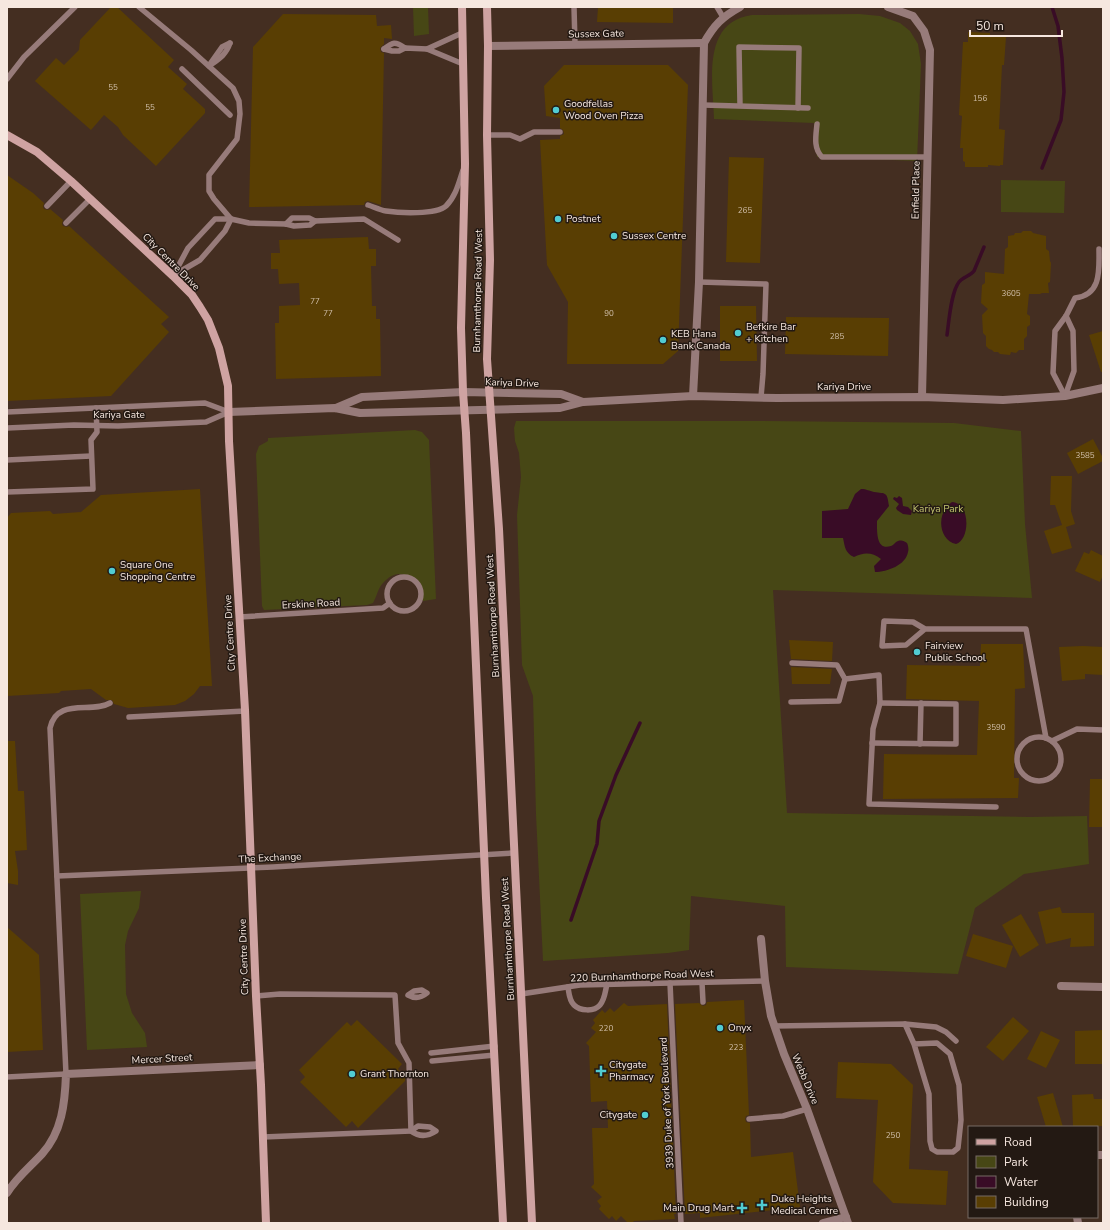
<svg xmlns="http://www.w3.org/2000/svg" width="1110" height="1230" viewBox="0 0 1110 1230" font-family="'Nunito Sans',sans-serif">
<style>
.green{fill:#474715}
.water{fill:#390c26}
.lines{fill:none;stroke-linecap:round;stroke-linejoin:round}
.stream{stroke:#390c26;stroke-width:3.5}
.building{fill:#593e03}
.lane{stroke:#977b7a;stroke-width:5.5}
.street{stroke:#977b7a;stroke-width:8}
.secondary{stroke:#cfa3a2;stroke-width:8}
.poi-dot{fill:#51ccd2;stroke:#231913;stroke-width:1.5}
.labels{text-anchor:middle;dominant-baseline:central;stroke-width:3;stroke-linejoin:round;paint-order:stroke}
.number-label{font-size:8px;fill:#cfbda8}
.street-label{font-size:10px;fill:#f6e7df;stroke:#231913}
.poi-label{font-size:10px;fill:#f6e7df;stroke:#231913;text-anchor:start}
.park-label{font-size:10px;fill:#c5c671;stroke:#231913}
</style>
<rect width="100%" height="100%" fill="#442e21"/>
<g class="green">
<polygon points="413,7 428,7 429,34 414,36"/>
<path d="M859 14 880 16 900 23 910 31 918 44 921 64 917 161 817 157 814 123 714 119C713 82 701 22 752 15Z"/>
<polygon points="1001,180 1065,181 1064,213 1001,212"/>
<polygon points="516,421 765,421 954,423 1021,431 1025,524 1032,598 773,590 787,813 1030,817 1087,816 1089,864 1024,874 975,908 958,974 786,967 785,906 691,896 689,950 668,953 543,961 536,814 533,696 522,665 517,515 521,477 519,453 515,441 514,428"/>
<path d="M415 430 422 432 429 440 436 599 423 601C418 582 402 562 383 583 378 588 377 596 373 603L367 605 264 610 262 606 256 454 259 446 268 441V438Z"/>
<polygon points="141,891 139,908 128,931 125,945 126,994 132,1013 145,1033 147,1047 87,1050 80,894"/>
</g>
<g class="water">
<path d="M861 489C867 489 869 491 874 492 886 494 887 491 889 506L877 521C877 531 876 551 891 546 894 545 895 542 898 541 902 540 904 541 907 543 908 545 909 549 908 552 906 565 887 572 875 572L874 566 881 559C872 552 864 552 854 557 845 553 845 547 843 538H822V511L848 509 855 494Z"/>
<polygon points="899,496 902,498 903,506 908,507 912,511 911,515 903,514 897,510 896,508 899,504 893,499 894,497 897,498"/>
<path d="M952 502C971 503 970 540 956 544 938 540 936 512 952 502Z"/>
</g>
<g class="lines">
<g class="stream">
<polyline points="1042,168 1061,120 1064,92 1062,58 1058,26 1052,7"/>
<path d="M947 335C949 321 951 292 959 282 963 277 970 276 974 271L984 247"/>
<polyline points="571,920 597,844 599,821 616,775 640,723"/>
</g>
</g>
<g class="building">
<polygon points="111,7 117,7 174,60 168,67 187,84 183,89 205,109 205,113 156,166 123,135 118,127 104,115 91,130 35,81 56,58 64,65 79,50 80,40"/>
<polygon points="598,7 673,7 673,23 597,22"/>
<polygon points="283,14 376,15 377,26 391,25 392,39 384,38 384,44 380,48 381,52 384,53 381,205 368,201 365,202 364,205 249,207 253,47"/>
<polygon points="968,32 990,33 990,36 1006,37 1004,65 1002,65 999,129 1005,130 1003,165 1000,165 1000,166 988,165 988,167 965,167 965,162 963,161 963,148 960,148 962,116 959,115 963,42 968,42"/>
<polygon points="564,65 668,65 688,85 678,351 663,364 567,364 568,302 547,265 540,140 560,139 560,136 564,134 563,130 560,128 560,118 546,116 544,86"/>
<polygon points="729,157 764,158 760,263 726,262"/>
<polygon points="7,175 33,193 44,203 43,207 44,209 48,210 50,209 63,220 62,224 63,226 67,227 69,226 169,317 161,324 169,332 111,396 7,401"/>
<polygon points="1023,231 1031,231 1033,233 1046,236 1046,249 1049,251 1050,261 1051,263 1050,282 1048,283 1049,293 1042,293 1040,294 1029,294 1027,314 1030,316 1030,325 1027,327 1027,336 1024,339 1024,350 1019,350 1016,353 1011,352 1010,355 1000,354 998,352 994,352 992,350 989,349 986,346 986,336 983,333 982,315 988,309 981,303 982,285 985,283 985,272 1004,274 1005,249 1008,247 1008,236 1014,235 1015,233 1021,233"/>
<polygon points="368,237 369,249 376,249 376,266 371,266 372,306 376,306 376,319 380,319 381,376 276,379 275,323 279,323 279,306 300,305 299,283 279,284 278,269 271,269 271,253 280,253 279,240"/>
<polygon points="720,306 756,306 757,361 720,361"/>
<polygon points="786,317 889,318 888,356 785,354"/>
<polygon points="1103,331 1103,372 1101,372 1089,335"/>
<polygon points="1093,439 1103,458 1103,461 1078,474 1067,453"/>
<polygon points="1051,476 1072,476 1071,511 1075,524 1066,527 1072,548 1052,554 1044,531 1062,525 1055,505 1050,505"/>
<polygon points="200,489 212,686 200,686 194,694 185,701 175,705 128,708 114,704 112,700 106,700 91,689 61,691 59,693 7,696 7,518 11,513 50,511 53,514 81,512 101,495"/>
<polygon points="1091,550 1103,556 1103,575 1100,582 1075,571 1084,552 1089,554"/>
<polygon points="789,640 833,642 832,661 791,659"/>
<polygon points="981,644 1023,644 1025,688 1015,689 1014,778 1019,778 1018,798 883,799 884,754 977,755 979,701 906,699 907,665 980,666"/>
<polygon points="1083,646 1103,647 1103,675 1085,674 1085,679 1062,681 1059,647"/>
<polygon points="791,667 832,669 830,684 792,684"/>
<polygon points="7,741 15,741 18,791 24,791 27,850 15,851 18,871 18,885 7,883"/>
<polygon points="1090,779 1103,779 1103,827 1089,827"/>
<polygon points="1060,907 1062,913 1094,913 1094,946 1070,947 1071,938 1046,944 1038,912"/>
<polygon points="1021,914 1039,945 1020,957 1002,925"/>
<polygon points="7,927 39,955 43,1050 7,1052"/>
<polygon points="973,934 1013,946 1006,968 966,956"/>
<polygon points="744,1000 749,1115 746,1116 745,1119 746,1122 750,1123 751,1157 793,1152 800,1207 700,1218 700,1213 685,1214 675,1004 699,1003 703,1006 706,1005 707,1002"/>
<polygon points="624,1003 628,1006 667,1004 676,1214 674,1214 675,1219 634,1221 632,1223 628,1223 621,1216 616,1221 612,1216 609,1219 599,1209 601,1206 597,1201 602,1197 591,1187 594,1184 592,1128 608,1128 607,1101 591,1102 589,1046 586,1043 596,1032 591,1028 595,1023 593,1020 602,1010 605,1013 610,1008 614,1012"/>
<polygon points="1013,1017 1029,1031 1003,1061 986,1047"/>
<polygon points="357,1020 402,1064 398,1069 405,1076 405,1081 358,1128 352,1121 346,1127 300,1082 305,1077 299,1070 347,1022 351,1026"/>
<polygon points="1103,1030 1103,1064 1075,1064 1075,1031"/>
<polygon points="1041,1031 1060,1040 1046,1068 1027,1059"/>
<polygon points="838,1062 891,1064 913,1085 909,1169 948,1171 946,1205 893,1203 873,1182 878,1100 836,1098"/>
<polygon points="1053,1093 1063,1127 1046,1127 1037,1097"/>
<polygon points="1093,1094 1094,1099 1103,1099 1103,1126 1073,1127 1072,1095"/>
</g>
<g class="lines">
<g class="lane">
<polyline points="139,7 191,50 233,88 239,101 240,114 237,139 209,175 209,191 214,199 231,219"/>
<polyline points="574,7 575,44"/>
<polyline points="717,7 723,17"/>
<polyline points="384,49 392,51 399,51 405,48 427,49 462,33"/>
<path d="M384 49C393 42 395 41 405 48"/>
<polyline points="427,49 463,64"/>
<polyline points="210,64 222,47 230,43"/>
<path d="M209 66C219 59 226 55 230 43"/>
<polyline points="182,69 230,115"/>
<polyline points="7,79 24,57 75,7"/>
<polyline points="703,105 808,108"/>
<polyline points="740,105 739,47 799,48 798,108"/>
<path d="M817 124C816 135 813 148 822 157H927"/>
<polyline points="487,135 510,135 520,139 534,132 560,132"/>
<path d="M368 205C374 207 380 210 386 211 399 213 436 215 446 206 456 196 459 182 463 170"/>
<polyline points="47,206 71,181"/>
<polyline points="66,223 90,199"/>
<polyline points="286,224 292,218 309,218 315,221 364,219 398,240"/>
<polyline points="174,275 200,260 225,231 231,219"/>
<polyline points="173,276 188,248 215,219 231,219 249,223 286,224 294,226 310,225 315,221"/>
<polyline points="699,282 766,284 763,374 761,397"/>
<path d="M1065 396 1053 373 1055 331 1066 316 1075 298C1102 295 1099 269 1099 249"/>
<polyline points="1065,396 1074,371 1073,331 1066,316"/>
<polyline points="7,412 205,403 229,412"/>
<polyline points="7,428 74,425 118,426 206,422 229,412"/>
<polyline points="7,460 91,456"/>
<polyline points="7,492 93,489 91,440 97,432 96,408"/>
<circle cx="404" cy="594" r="17"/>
<polyline points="240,617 383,608 390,603"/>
<polyline points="925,629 906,645 882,646 884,621 913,622 925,629 1026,629 1046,738"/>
<polyline points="792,663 837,665 845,679 879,675 880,703 873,729 869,804 996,807"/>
<polyline points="791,702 839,701 845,679"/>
<polyline points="129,717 245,711"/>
<circle cx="1039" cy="759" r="22"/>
<polyline points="1052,741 1077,729 1103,730"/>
<polyline points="872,743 956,744 956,704 880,703"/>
<polyline points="920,744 921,703"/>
<polyline points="57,876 273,867 514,853"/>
<polyline points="670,983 681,1223"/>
<polyline points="702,983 703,1002"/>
<path d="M568 987C569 993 569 1000 574 1005 580 1011 594 1012 600 1005 605 999 605 992 607 984"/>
<path d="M422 990 427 993C421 998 415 999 408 995L414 991Z"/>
<polyline points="521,994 580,985 765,981"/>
<polyline points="256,996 280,994 395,995 398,1043 409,1063 411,1131 263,1137"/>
<polyline points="905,1024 914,1044 929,1094 930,1141 932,1149 937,1152 953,1152 958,1148 961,1120 959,1085 950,1054 937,1043 914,1044"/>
<polyline points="774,1026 905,1024 936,1027 946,1032 956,1041"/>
<polyline points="431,1053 495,1046"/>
<polyline points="432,1061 495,1055"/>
<path d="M7 1077 66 1074 50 728C57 697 91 714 110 703"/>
<polyline points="749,1119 783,1116 807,1109"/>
<path d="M418 1126 430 1127 436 1131C427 1137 419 1137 411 1131Z"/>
</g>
<g class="street">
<polyline points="888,7 913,16 924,31 930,50 922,397"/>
<polyline points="488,46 704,43"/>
<path d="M693 396 699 282 704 43C714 25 722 17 740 7"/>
<polyline points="336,408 362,397 463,392 561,394 583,402"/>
<polyline points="229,412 335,408 360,413 560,408 583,402 693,396 777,398 922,397 1003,400 1065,396 1103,388"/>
<polyline points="761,939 765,981 771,1016 784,1054 807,1109 848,1223"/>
<polyline points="1061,986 1103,987"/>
<polyline points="1097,1155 1103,1155"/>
<path d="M7 1193C16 1178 30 1167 42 1154 62 1132 65 1103 66 1074L260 1065"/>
<polyline points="1077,1217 1078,1223"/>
<polyline points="823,1223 846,1217"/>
</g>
<g class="secondary">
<polyline points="462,7 465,164 461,328 463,392 466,433 486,898 503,1223"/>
<polyline points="487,7 488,46 487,135 490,260 487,359 499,529 532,1223"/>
<polyline points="7,135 37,152 71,181 173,276 192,295 200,307 208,320 219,348 228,386 229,441 245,710 256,996 261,1085 266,1223"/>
</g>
</g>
<g class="poi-dot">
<circle cx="556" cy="110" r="4"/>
<circle cx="558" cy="219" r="4"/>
<circle cx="614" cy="236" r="4"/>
<circle cx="738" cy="333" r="4"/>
<circle cx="663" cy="340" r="4"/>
<circle cx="112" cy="571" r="4"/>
<circle cx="917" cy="652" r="4"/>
<circle cx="720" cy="1028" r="4"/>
<path d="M599 1065h4v4h4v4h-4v4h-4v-4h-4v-4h4z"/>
<circle cx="352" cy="1074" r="4"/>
<circle cx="645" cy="1115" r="4"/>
<path d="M760 1199h4v4h4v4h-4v4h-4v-4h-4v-4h4z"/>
<path d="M740 1202h4v4h4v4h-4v4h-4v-4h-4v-4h4z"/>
</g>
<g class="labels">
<g class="number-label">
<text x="113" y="87">55</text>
<text x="980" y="98">156</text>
<text x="150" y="107">55</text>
<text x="745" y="210">265</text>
<text x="1011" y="293">3605</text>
<text x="315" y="301">77</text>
<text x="328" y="313">77</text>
<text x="609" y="313">90</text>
<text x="837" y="336">285</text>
<text x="1085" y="455">3585</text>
<text x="996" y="727">3590</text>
<text x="606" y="1028">220</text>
<text x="736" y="1047">223</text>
<text x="893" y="1135">250</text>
</g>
<g class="street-label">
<text transform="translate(596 34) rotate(-1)">Sussex Gate</text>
<text transform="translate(916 190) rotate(-89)">Enfield Place</text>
<text transform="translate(171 262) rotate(45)">City Centre Drive</text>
<text transform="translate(478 291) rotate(-89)">Burnhamthorpe Road West</text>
<text transform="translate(512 383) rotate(2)">Kariya Drive</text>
<text x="844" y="387">Kariya Drive</text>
<text x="119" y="415">Kariya Gate</text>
<text transform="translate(311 604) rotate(-3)">Erskine Road</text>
<text transform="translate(493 616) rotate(-93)">Burnhamthorpe Road West</text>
<text transform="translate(230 633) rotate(-93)">City Centre Drive</text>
<text transform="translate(270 858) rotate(-3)">The Exchange</text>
<text transform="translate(508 939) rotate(-93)">Burnhamthorpe Road West</text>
<text transform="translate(244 957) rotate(-92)">City Centre Drive</text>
<text transform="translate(642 976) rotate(-2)">220 Burnhamthorpe Road West</text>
<text transform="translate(162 1059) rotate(-3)">Mercer Street</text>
<text transform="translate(805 1079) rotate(67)">Webb Drive</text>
<text transform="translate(667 1103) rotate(-93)">3939 Duke of York Boulevard</text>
</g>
<g class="poi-label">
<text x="564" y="104">Goodfellas<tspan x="564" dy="12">Wood Oven Pizza</tspan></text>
<text x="566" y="219">Postnet</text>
<text x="622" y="236">Sussex Centre</text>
<text x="746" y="327">Befkire Bar<tspan x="746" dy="12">+ Kitchen</tspan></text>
<text x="671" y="334">KEB Hana<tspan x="671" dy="12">Bank Canada</tspan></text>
<text x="120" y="565">Square One<tspan x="120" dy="12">Shopping Centre</tspan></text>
<text x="925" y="646">Fairview<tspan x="925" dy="12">Public School</tspan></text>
<text x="728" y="1028">Onyx</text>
<text x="609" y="1065">Citygate<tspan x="609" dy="12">Pharmacy</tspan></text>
<text x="360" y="1074">Grant Thornton</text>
<text x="637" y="1115" text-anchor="end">Citygate</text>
<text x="771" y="1199">Duke Heights<tspan x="771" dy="12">Medical Centre</tspan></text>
<text x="734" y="1208" text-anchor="end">Main Drug Mart</text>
</g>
<g class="park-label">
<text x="938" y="509">Kariya Park</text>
</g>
</g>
<rect width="1110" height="1230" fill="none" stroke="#f6e7df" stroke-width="16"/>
<rect x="968" y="1126" width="130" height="92" fill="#231913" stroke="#776b65"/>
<rect x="976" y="1139" width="20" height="6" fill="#cfa3a2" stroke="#776b65"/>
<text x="1004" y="1146" font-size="12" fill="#f6e7df">Road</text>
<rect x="976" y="1156" width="20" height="12" fill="#474715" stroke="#776b65"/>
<text x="1004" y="1166" font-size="12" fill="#f6e7df">Park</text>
<rect x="976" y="1176" width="20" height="12" fill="#390c26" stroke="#776b65"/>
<text x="1004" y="1186" font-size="12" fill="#f6e7df">Water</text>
<rect x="976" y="1196" width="20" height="12" fill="#593e03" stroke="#776b65"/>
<text x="1004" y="1206" font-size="12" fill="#f6e7df">Building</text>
<path d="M970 30v6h92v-6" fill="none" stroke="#f6e7df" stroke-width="2"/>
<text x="976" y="30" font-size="12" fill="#f6e7df" stroke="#231913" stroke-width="3" paint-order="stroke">50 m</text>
</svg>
